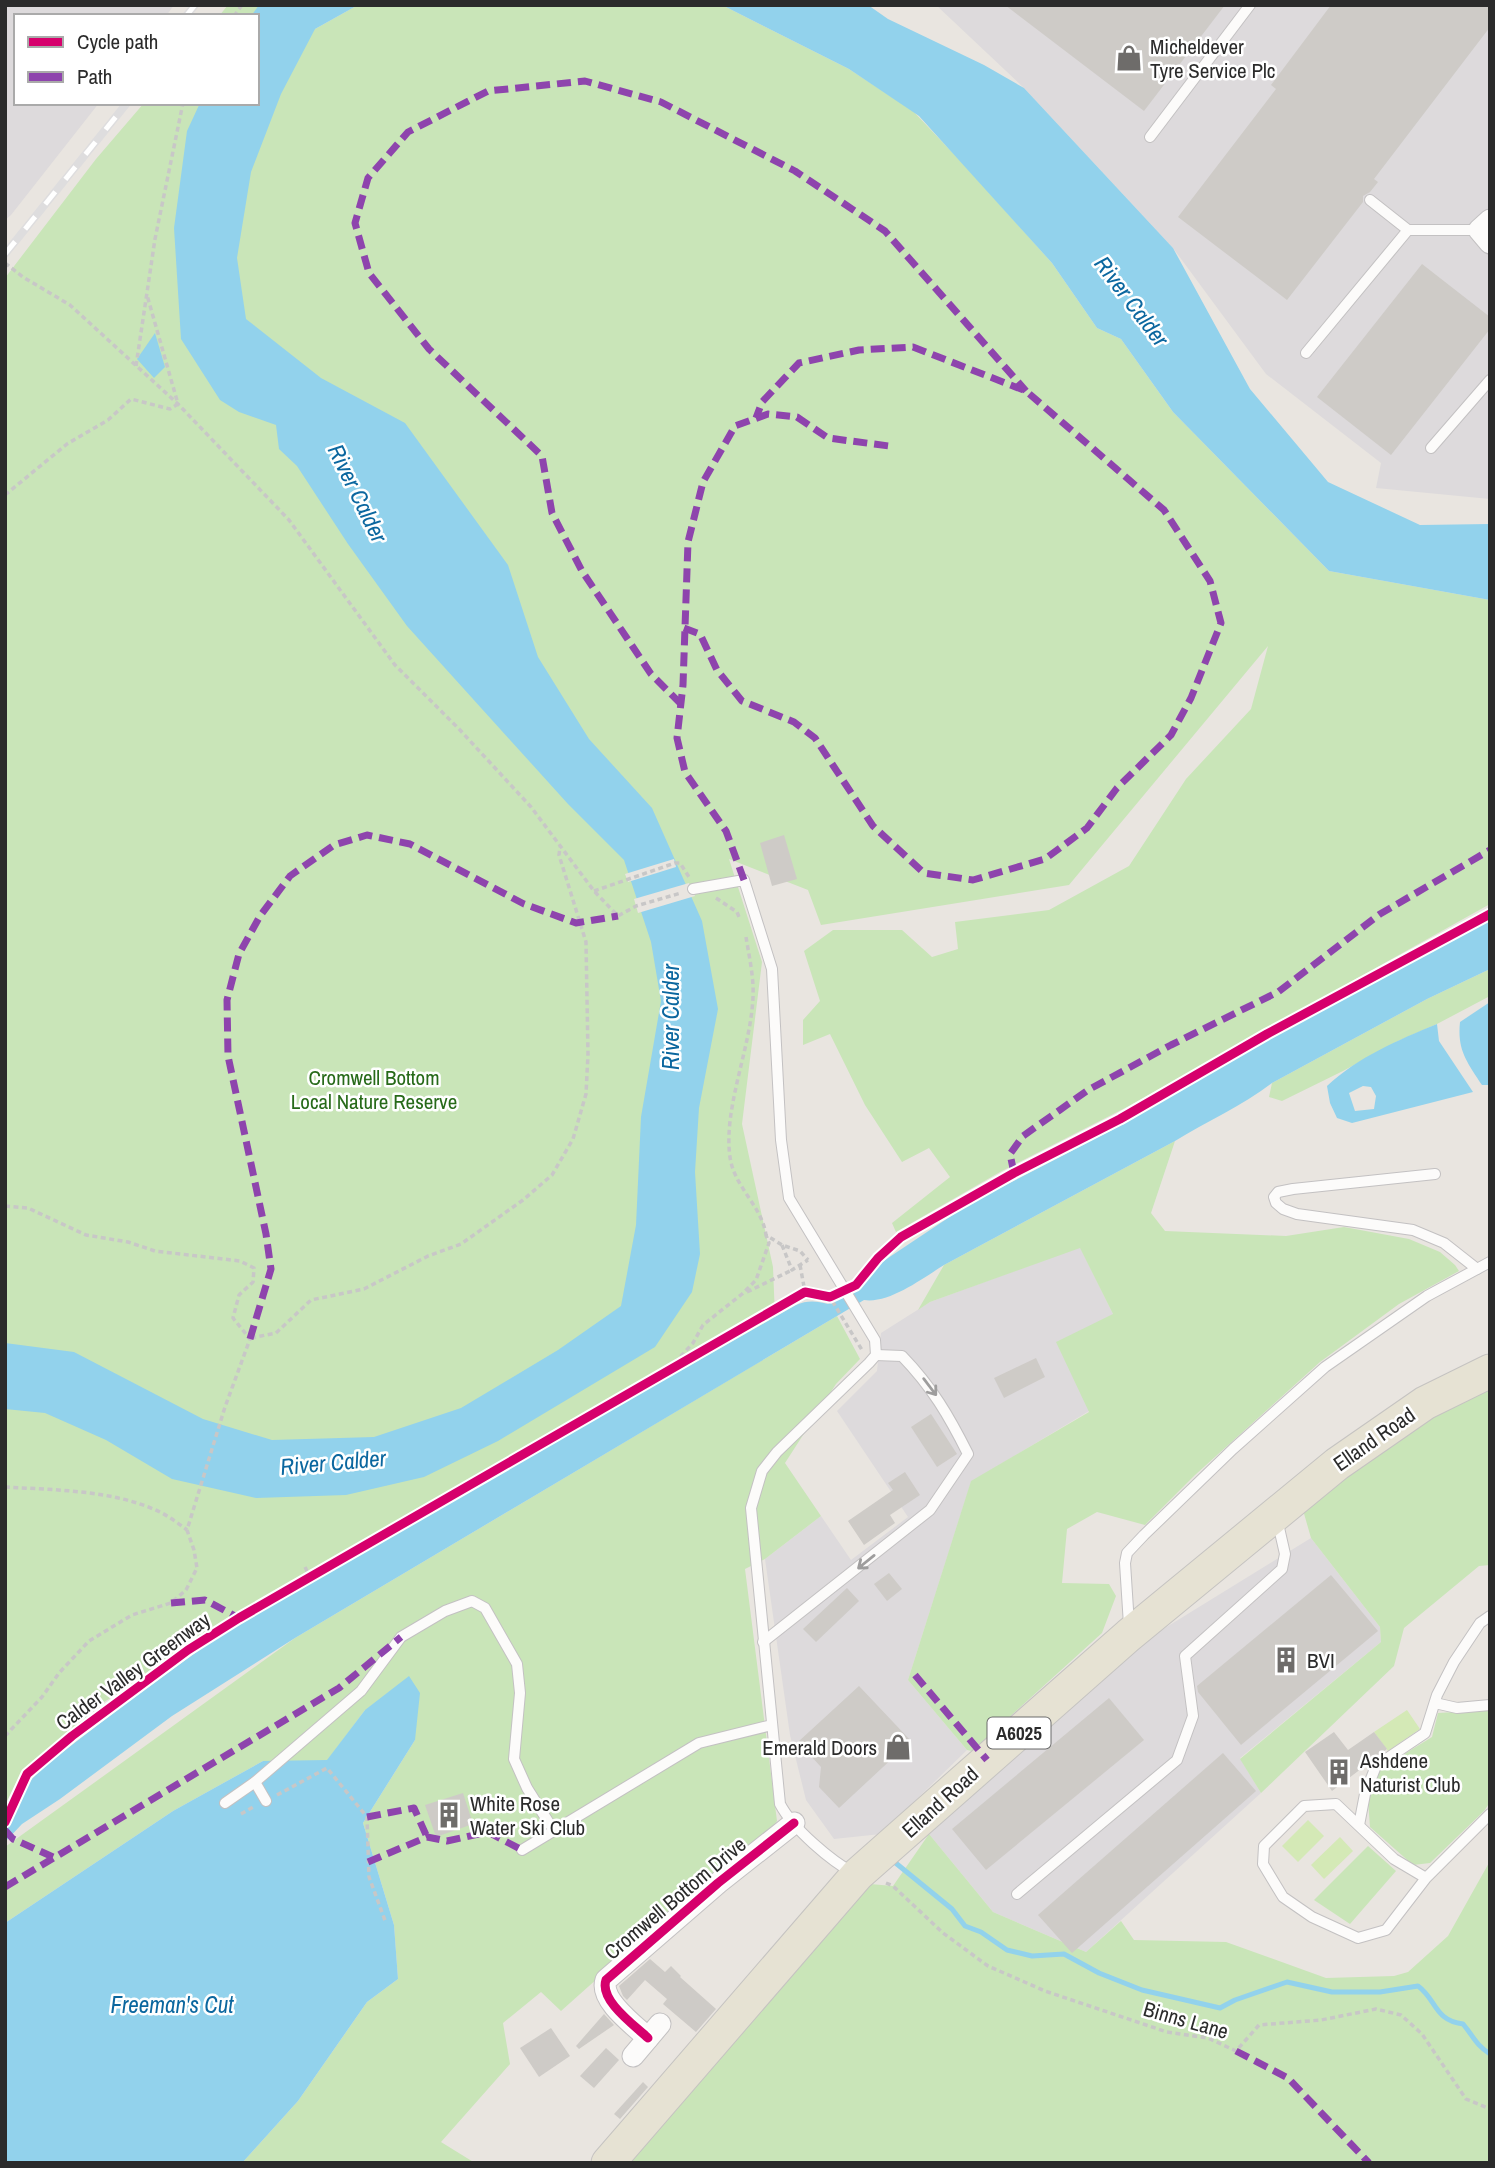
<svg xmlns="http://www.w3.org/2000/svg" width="1495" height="2168" viewBox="0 0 1495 2168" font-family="'Archivo Narrow',sans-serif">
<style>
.industrial{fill:#dddadc}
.green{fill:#c9e5b8}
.pitch{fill:#d4e9b6}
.water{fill:#92d2ec;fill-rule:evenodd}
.pier{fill:#e9e5e0}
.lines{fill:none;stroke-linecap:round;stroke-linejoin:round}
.stream{stroke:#92d2ec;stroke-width:5}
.building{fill:#cecbc7}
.service-casing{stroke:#c3c1c2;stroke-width:12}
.minor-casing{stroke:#c3c1c2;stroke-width:23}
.primary-casing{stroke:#c5c3c1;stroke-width:35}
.path{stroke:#c8c7c7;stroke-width:3.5;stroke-dasharray:5 3.5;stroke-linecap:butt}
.service{stroke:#fcfbfa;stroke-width:10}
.minor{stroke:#fcfbfa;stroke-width:21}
.primary{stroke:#e6e2d3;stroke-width:33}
.rail-casing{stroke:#deddde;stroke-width:8}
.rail{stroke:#fff;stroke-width:5;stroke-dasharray:16;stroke-linecap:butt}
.quiet{stroke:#8e44ad;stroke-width:7;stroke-dasharray:14 7;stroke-linecap:butt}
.cycleway-casing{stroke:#fff;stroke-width:13}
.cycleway{stroke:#d6006c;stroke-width:9}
.oneway{stroke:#9e9d9d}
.labels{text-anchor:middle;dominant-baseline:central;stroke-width:5;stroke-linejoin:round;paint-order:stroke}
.shield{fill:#fff;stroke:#6b6b6b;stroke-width:2}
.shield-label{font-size:19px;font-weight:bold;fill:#2b2b2b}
.poi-label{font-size:21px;fill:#2b2b2b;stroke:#fff;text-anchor:start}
.park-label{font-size:21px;fill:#276a19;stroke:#fff}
.street-label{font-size:21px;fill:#2b2b2b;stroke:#fff}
.water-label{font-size:23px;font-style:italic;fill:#0b679f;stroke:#fff}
</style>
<rect width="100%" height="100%" fill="#e9e5e0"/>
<g class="industrial">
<polygon points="5,5 174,5 166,16 16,16 16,103 99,103 11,215 5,220"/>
<polygon points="936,5 1490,5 1490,499 1376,488 1381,463 1266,374 1173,248 1024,88"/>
<polygon points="1080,1247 1113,1314 1089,1411 971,1482 908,1680 967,1750 881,1834 834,1839 806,1800 790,1735 765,1559 821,1516 851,1560 908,1517 837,1411 877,1371 881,1333 930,1302"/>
<polygon points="1311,1538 1380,1627 1381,1642 1240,1758 1261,1793 1086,1952 993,1912 929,1834 1126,1652"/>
</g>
<g class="green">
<polygon points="228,5 306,5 315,29 358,5 722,5 849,69 913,111 967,168 1052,263 1097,328 1121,339 1173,412 1329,571 1490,600 1490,904 1127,1107 1000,1172 896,1232 892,1223 950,1177 929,1148 902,1162 865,1105 830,1034 803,1045 803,1020 820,1001 804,951 833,930 902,930 932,957 958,949 955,922 1049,910 1129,866 1186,779 1251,709 1268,646 1069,885 821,925 808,890 729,859 762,962 742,1124 773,1267 775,1317 188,1650 104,1702 21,1773 5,1805 5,278 96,159 144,103 257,103 257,16 219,16"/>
<polygon points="1490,969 1490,996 1437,1024 1398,1041 1343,1071 1282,1101 1269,1097 1272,1083 1427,999"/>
<polygon points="1175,1141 1151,1213 1165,1231 1286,1236 1344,1227 1409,1239 1440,1252 1455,1265 1459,1271 1399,1304 1320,1362 1195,1475 1145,1525 1097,1512 1067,1529 1062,1583 1109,1584 1116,1596 1102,1633 972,1751 967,1750 908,1680 971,1481 1089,1412 1056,1342 1113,1314 1080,1248 930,1302 918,1310 944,1265"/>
<polygon points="837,1316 860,1359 836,1384 785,1463 821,1516 765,1559 745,1569 777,1821 763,1840 681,1904 561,2011 541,1992 503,2023 510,2064 441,2142 475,2163 242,2163 298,2101 367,2002 398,1979 394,1925 363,1823 415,1740 365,1710 327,1761 263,1761 173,1811 5,1923 5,1847 295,1638"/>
<polygon points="1490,1378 1490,1565 1479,1566 1404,1628 1394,1666 1261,1793 1240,1759 1381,1642 1380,1627 1311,1538 1301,1503"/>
<polygon points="1490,1710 1490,1802 1484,1811 1430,1863 1413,1865 1370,1827 1368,1800 1380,1769 1432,1737 1438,1713"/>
<polygon points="929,1834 993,1912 1086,1952 1121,1921 1134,1940 1226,1942 1326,1978 1394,1976 1408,1972 1448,1936 1490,1861 1490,2163 627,2163 870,1884 893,1886"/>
<polygon points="1368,1846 1396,1871 1350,1924 1314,1900"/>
</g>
<g class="pitch">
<polygon points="1407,1710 1420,1729 1388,1751 1374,1732"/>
<polygon points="1308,1820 1324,1836 1298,1862 1282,1846"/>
<polygon points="1340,1837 1353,1851 1324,1879 1311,1865"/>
</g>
<g class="water">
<polygon points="259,5 358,5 315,29 281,94 251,172 237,258 246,319 321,378 405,423 508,565 538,657 589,739 652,808 702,921 718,1009 699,1108 695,1172 700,1254 692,1292 655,1347 498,1441 424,1477 346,1495 256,1498 172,1479 106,1440 45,1413 5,1409 5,1343 74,1352 203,1419 272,1440 374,1437 461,1408 558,1350 621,1306 636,1225 641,1117 661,1001 651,942 624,860 568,804 407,626 348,544 297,466 279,449 276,425 239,412 220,400 181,339 174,228 187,131 200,103 257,103 257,16 251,16"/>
<polygon points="722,5 868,5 888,19 984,65 1024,88 1173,248 1250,389 1328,482 1420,525 1490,524 1490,600 1329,571 1173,412 1121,339 1097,328 1052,263 919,116 849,69"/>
<polygon points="155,333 165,367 154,378 137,359"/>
<path d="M1490 920V969L1427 999 1272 1083C1242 1106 1207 1121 1175 1141L944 1265C923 1278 889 1304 864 1300L295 1638 172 1716 60 1799 22 1824 5 1842V1826L11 1820 22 1790 42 1768 125 1704 242 1619 796 1305C807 1300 817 1301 828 1304L858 1288 882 1262 969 1204 1114 1129 1305 1018Z"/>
<path d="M1490 1002V1085H1482C1467 1062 1457 1050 1460 1022Z"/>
<path d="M1437 1024 1439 1041 1473 1092 1352 1123 1337 1118 1330 1103 1327 1086C1358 1057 1398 1040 1437 1024ZM1363 1086 1371 1087 1376 1096 1374 1109 1355 1111 1349 1093Z"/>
<polygon points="409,1676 420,1693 415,1740 363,1823 394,1925 398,1979 367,2002 298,2101 242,2163 5,2163 5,1923 173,1811 263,1761 327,1760 365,1710"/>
</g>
<g class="pier">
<polygon points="674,859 676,867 628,882 625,874"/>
<polygon points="689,883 695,896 638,913 634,899"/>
</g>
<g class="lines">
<path class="stream" d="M892 1860 952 1909 965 1926 981 1932 1007 1950 1032 1956 1064 1954 1099 1973 1142 1990 1220 2008 1235 2000 1287 1982 1332 1992H1380L1418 1986C1437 2000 1434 2020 1463 2024 1474 2037 1475 2044 1490 2054"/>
</g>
<g class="building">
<polygon points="1005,5 1225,5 1144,111"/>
<polygon points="1331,5 1490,5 1490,27 1374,179 1378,182 1370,192 1363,196 1363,202 1287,300 1178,217 1276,89 1271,85"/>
<polygon points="1422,264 1490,317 1490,329 1391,455 1317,397"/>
<polygon points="784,835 797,879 772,886 760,843"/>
<polygon points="1036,1358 1045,1377 1004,1398 994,1378"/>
<polygon points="931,1414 957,1454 937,1467 911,1427"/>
<polygon points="905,1472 920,1495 890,1515 895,1523 864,1545 848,1521 893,1490 888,1483"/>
<polygon points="889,1573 902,1589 887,1601 874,1584"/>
<polygon points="1331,1575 1378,1631 1241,1745 1198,1692 1197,1686"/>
<polygon points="847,1588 859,1601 816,1642 803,1629"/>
<polygon points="859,1686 911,1741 839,1808 819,1787 821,1767 798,1742"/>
<polygon points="1109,1698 1144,1740 986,1870 952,1829"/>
<polygon points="1334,1732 1348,1750 1374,1732 1387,1749 1332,1791 1305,1752"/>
<polygon points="1223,1753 1256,1791 1072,1953 1038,1915"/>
<polygon points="463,1793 473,1824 436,1837 425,1805"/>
<polygon points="650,1959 665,1972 671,1966 681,1976 680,1977 716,2009 696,2032 663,2004 667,1999 645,1980 627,2000 623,1996 619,1986"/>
<polygon points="604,2014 614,2025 579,2049 576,2046"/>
<polygon points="551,2028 570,2056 539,2077 520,2048"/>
<polygon points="606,2048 619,2060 594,2088 580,2076"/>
<polygon points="643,2082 648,2087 620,2119 614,2114"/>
</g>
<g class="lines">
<g class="service-casing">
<g id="service">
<polyline points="1150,137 1250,5"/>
<polyline points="1370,200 1408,230"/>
<polyline points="1306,353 1408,230 1479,230"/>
<polyline points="1431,448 1490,380"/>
<path d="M693 889 744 880 772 969 781 1140 789 1198 875 1340 876 1355 869 1363 777 1452 762 1471 751 1508 780 1804C793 1829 831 1861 855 1874"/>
<polyline points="1435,1174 1293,1189 1278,1192 1274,1197 1276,1203 1283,1209 1297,1214 1413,1230 1444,1243 1477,1269"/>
<polyline points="1129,1625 1125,1563 1127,1553 1144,1535 1233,1449 1325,1367 1427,1296 1490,1262"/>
<path d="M763 1642 930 1510 968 1454C949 1416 932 1387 902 1356L876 1355"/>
<polyline points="1435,1703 1457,1708 1490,1705"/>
<polyline points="266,1801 255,1782 361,1691 401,1637 445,1611 472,1601 485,1608 517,1664 520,1693 514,1759 527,1788 554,1831"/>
<polyline points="225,1803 255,1782"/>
<polyline points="1359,1825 1365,1794 1376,1766 1425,1733 1437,1695 1454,1662 1480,1623 1490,1616"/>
<polyline points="522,1850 699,1743 772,1725"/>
<polyline points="1426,1878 1394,1859 1336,1804 1304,1806 1264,1846 1263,1864 1283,1897 1312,1917 1358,1938 1386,1930 1426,1878 1490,1814"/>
<polyline points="1017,1894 1177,1760 1193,1716 1185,1656 1282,1569 1285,1554 1277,1519"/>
</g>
</g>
<g class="minor-casing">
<g id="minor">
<polyline points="1490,220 1479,230 1490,243"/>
<path d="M648 2038C634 2025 599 2000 606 1980L718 1883 794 1823"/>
<polyline points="633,2056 660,2024"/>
</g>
</g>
<g class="primary-casing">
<polyline id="primary" points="608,2163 857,1875 1129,1635 1337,1464 1425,1403 1490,1371"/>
</g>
<g class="path">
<polyline points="234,16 242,5"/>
<polyline points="5,263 23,277 70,305 178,404 289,520 395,665 460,730 531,807 594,891 618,916 636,906 681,893"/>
<polyline points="136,366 155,239 183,103"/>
<polyline points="5,495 67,444 108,420 131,399 170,409 178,404 147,295"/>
<polyline points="594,891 675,863 680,863 689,877"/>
<polyline points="716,898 737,912 739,917"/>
<path d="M746 937C749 956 754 977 753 997 751 1048 723 1108 730 1157 734 1187 762 1206 766 1235L782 1245 800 1251 808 1260"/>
<polyline points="5,1206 28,1208 86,1235 128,1242 155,1251 240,1261 254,1268 253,1282 239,1295 233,1318 250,1339 225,1407 187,1530 194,1550 197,1568 186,1590 171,1603 132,1615 89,1641 59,1673 42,1697 5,1736"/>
<polyline points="782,1245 792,1270 808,1260"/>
<polyline points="800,1265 805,1292"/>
<polyline points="747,1292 792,1270"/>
<polyline points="828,1294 862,1350"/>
<polyline points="251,1338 276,1333 311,1300 364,1289 428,1256 461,1244 523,1200 552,1175 573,1139 586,1094 588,1054 586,942 559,855 560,847"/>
<polyline points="669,1369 693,1343 703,1325 742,1294 756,1280 769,1243 766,1235"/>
<path d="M5 1487C56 1490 114 1490 160 1512 170 1517 179 1524 187 1530"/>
<polyline points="305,1567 310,1577"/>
<polyline points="277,1795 327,1768 367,1817 369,1877 386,1923"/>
<polyline points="241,1814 255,1806"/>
<polyline points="886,1883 893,1886 943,1933 988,1966 1045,1991 1167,2032 1208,2038 1236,2051 1259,2025 1321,2020 1376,2009 1401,2015 1422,2034 1466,2099 1490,2109"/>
</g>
<use href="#service" class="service"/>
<use href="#minor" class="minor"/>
<use href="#primary" class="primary"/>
<g class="rail-casing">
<g id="rail">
<polyline points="186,16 195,5"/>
<polyline points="5,254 127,103"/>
</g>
</g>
<use href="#rail" class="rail"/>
<g class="quiet">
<polyline points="684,628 700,634 717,670 742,701 794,722 815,738 873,826 924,873 973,880 1045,859 1087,828 1117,788 1171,735 1191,698 1221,623 1210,581 1164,510 1026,391 913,347 859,350 799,363 762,402 756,418"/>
<polyline points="681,704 651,674 582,571 552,513 542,456 429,349 369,273 355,223 368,178 408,132 488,91 585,81 661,102 795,171 885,231 1026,391"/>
<polyline points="744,880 726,831 685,772 677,738 683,685 688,542 703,482 735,426 768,414 797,417 828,438 889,446"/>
<polyline points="1014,1173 1010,1154 1023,1136 1088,1090 1171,1045 1278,992 1380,914 1490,850"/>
<polyline points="250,1339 271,1269 266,1234 228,1056 227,1000 239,954 260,916 290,876 334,845 367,835 410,844 524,904 576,923 618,916"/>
<polyline points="171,1603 205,1600 239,1618"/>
<polyline points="915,1675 987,1760"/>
<polyline points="367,1817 414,1808 427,1837"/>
<polyline points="5,1830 13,1839 53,1857"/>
<polyline points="368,1862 427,1837 447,1841 488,1832 522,1850"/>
<polyline points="5,1887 339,1688 401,1637"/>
<polyline points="1236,2051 1288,2078 1369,2163"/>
</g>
<g class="cycleway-casing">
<g id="cycleway">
<polyline points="5,1822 27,1774 72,1736 188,1650 239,1618 805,1292 830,1297 856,1285 878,1258 901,1237 1014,1173 1120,1119 1267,1034 1490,914"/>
<path d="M648 2038C634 2025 599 2000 606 1980L718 1883 794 1823"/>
</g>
</g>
<use href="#cycleway" class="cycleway"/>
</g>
<defs><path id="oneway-shaft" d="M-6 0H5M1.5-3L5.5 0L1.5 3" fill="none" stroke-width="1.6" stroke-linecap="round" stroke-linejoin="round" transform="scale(1.75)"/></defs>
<g class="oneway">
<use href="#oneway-shaft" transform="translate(930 1387) rotate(53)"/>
<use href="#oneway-shaft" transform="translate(866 1562) rotate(141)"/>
</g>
<defs>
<g id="shop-bare" transform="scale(2.1)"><path d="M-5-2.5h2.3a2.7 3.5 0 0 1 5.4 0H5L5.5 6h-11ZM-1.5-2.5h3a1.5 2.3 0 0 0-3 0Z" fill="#6e6c6a" stroke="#fff" stroke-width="2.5" paint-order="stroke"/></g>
<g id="building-bare" transform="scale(2.1)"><path d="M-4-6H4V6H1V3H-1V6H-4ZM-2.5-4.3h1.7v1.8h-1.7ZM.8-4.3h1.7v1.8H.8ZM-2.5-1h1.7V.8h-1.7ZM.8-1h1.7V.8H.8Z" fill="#6e6c6a" stroke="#fff" stroke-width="2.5" paint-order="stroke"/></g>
</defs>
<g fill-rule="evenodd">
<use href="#shop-bare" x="1129" y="58"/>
<use href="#building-bare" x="1286" y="1660"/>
<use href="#shop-bare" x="898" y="1747"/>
<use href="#building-bare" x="1339" y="1772"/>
<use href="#building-bare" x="449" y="1815"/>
</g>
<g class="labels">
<rect class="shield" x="987.5" y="1717.5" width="63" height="31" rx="5"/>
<g class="shield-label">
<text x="1019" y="1733">A6025</text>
</g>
<g class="poi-label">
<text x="1150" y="46">Micheldever<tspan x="1150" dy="24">Tyre Service Plc</tspan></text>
<text x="1307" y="1660">BVI</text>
<text x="877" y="1747" text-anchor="end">Emerald Doors</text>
<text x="1360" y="1760">Ashdene<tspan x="1360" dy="24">Naturist Club</tspan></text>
<text x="470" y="1803">White Rose<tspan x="470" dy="24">Water Ski Club</tspan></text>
</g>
<g class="park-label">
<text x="374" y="1077">Cromwell Bottom<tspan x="374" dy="24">Local Nature Reserve</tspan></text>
</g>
<g class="street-label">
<text transform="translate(1374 1439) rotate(-35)">Elland Road</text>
<text transform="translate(133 1671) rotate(-36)">Calder Valley Greenway</text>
<text transform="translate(940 1802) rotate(-42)">Elland Road</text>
<text transform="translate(675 1898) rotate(-40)">Cromwell Bottom Drive</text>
<text transform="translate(1186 2020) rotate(16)">Binns Lane</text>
</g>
<g class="water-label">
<text transform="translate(1132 301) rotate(53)">River Calder</text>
<text transform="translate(358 493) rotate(64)">River Calder</text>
<text transform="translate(670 1017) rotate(-90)">River Calder</text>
<text transform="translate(333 1462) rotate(-5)">River Calder</text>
<text x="172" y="2004">Freeman's Cut</text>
</g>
</g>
<rect width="1495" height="2168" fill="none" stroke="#2b2b2b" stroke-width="14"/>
<rect x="14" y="14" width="245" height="91" fill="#ffffff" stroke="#aaaaaa" stroke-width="2"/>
<rect x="28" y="37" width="35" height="10" fill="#d6006c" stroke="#aaaaaa" stroke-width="2"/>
<text x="77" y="49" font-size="21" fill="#2b2b2b">Cycle path</text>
<rect x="28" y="72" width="35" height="10" fill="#8e44ad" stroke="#aaaaaa" stroke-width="2"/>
<text x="77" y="84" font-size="21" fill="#2b2b2b">Path</text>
</svg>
